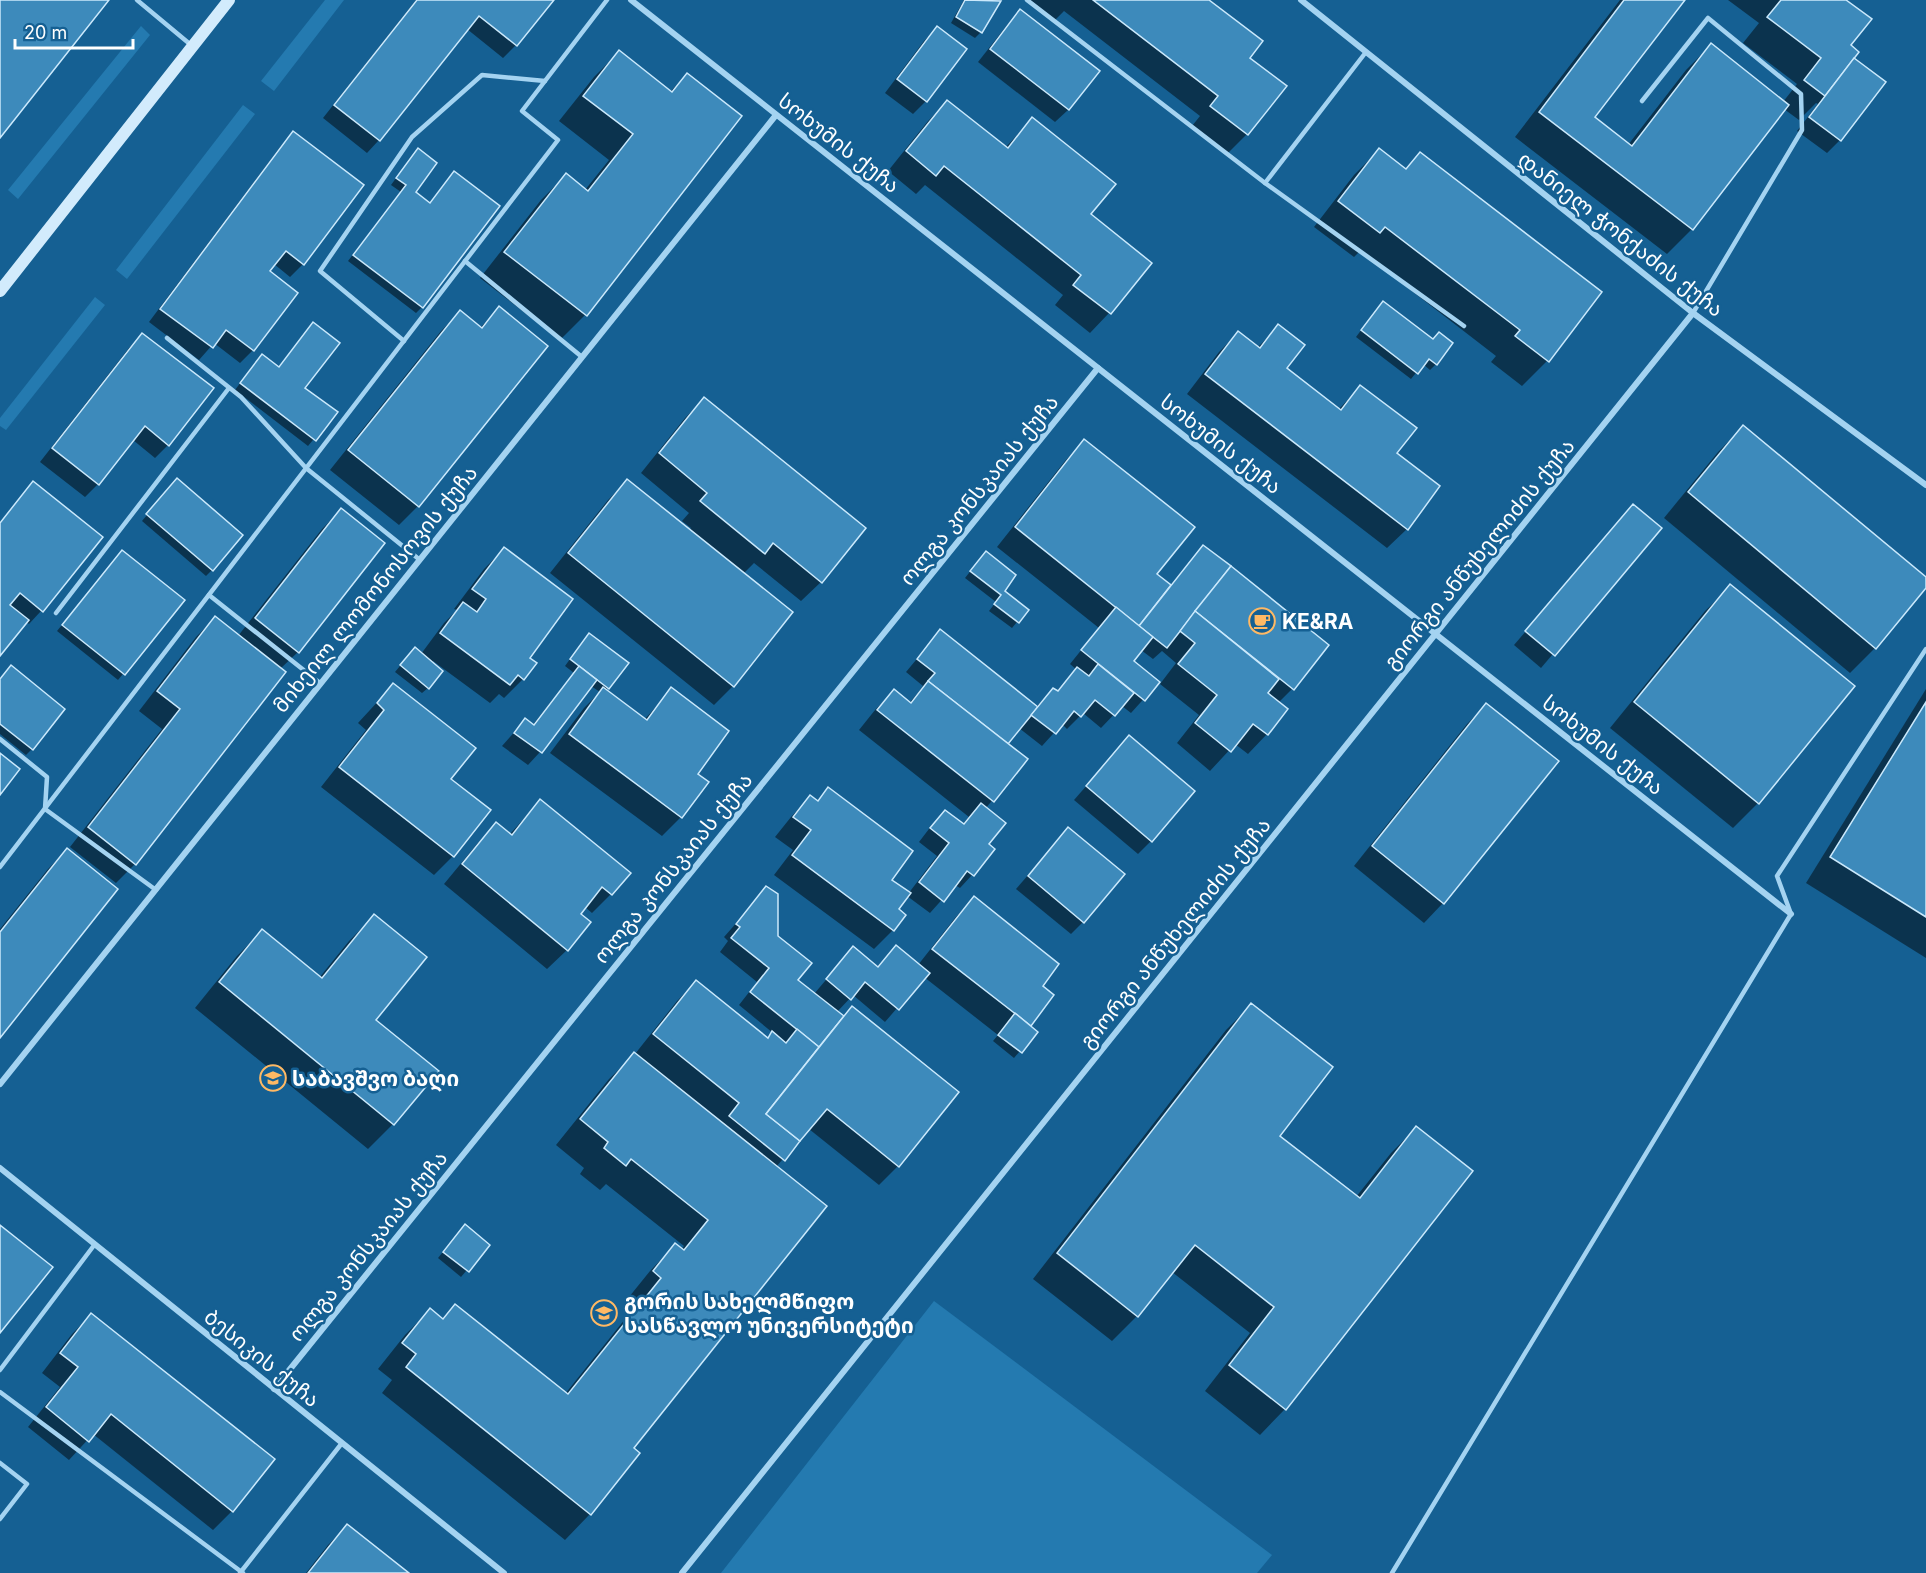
<svg xmlns="http://www.w3.org/2000/svg" width="1926" height="1573" viewBox="0 0 1926 1573" font-family="Inter,'Noto Sans Georgian',sans-serif">
<style>
.green{fill:#247ab0}
.shadow{fill:#0007}
.building{fill:#3d8abb;stroke:#cbe9fc;stroke-width:1.5}
.lines{fill:none;stroke-linecap:round;stroke-linejoin:round}
.service{stroke:#a4d3f1;stroke-width:4.5}
.minor{stroke:#a4d3f1;stroke-width:6}
.secondary{stroke:#d2ebfc;stroke-width:12}
.labels{text-anchor:middle;dominant-baseline:central;stroke-width:5;stroke-linejoin:round;paint-order:stroke}
.street-label{font-size:21px;fill:#fff;stroke:#156093}
.poi-label{font-size:21px;font-weight:bold;fill:#fff;stroke:#156093;text-anchor:start}
</style>
<rect width="100%" height="100%" fill="#156093"/>
<g class="green">
<polygon points="325,0 344,0 274,91 261,81"/>
<polygon points="141,26 150,35 18,199 8,190"/>
<polygon points="243,105 255,114 127,279 116,270"/>
<polygon points="95,297 105,305 6,430 0,426 0,418"/>
<polygon points="934,1301 1272,1555 1257,1573 721,1573"/>
</g>
<g class="shadow">
<polygon points="416,0 552,0 516,45 503,58 467,29 379,140 367,153 323,118"/>
<polygon points="964,0 999,2 981,32 975,38 951,23"/>
<polygon points="1029,0 1207,0 1248,58 1247,134 1228,153 1192,126 1200,116 1064,11 1055,20"/>
<polygon points="1620,0 1683,0 1593,118 1628,145 1686,70 1711,45 1783,102 1797,84 1743,43 1759,23 1728,0 1844,0 1852,59 1884,83 1840,140 1827,153 1797,131 1818,104 1816,103 1799,120 1784,109 1692,229 1667,254 1515,137"/>
<polygon points="1021,11 1098,71 1068,110 1055,122 978,62 1008,24"/>
<polygon points="937,28 965,49 926,101 913,114 885,93 924,41"/>
<polygon points="619,52 670,92 687,74 740,116 585,315 560,340 480,278 541,200 566,175 585,190 609,160 559,121 594,77"/>
<polygon points="947,102 1005,148 1032,119 1089,215 1150,263 1109,313 1090,333 1055,305 1063,295 925,185 916,194 888,171 928,121"/>
<polygon points="293,133 303,264 290,277 274,264 268,272 296,293 253,350 240,363 214,343 199,360 149,322 281,146"/>
<polygon points="1379,150 1404,170 1420,154 1600,292 1547,361 1522,386 1491,362 1496,356 1360,251 1354,257 1314,227 1354,175"/>
<polygon points="412,156 413,193 429,204 454,173 422,307 416,313 348,261 401,192 391,185"/>
<polygon points="499,308 418,506 399,525 330,470 441,331 460,312 480,328"/>
<polygon points="1377,309 1436,364 1430,370 1423,364 1411,379 1356,337"/>
<polygon points="1279,326 1284,369 1338,410 1360,387 1395,454 1438,487 1407,529 1387,548 1187,394 1219,352 1238,333 1257,348"/>
<polygon points="307,330 303,388 336,412 308,446 235,390 256,362 278,368"/>
<polygon points="142,335 168,445 155,458 133,440 98,484 85,497 40,462 129,348"/>
<polygon points="704,399 864,528 821,582 801,601 754,563 743,574 733,686 714,705 550,573 608,500 627,481 689,530 691,528 682,521 689,513 641,473 685,418"/>
<polygon points="1743,427 1926,579 1926,586 1875,648 1850,673 1664,518 1718,452"/>
<polygon points="1084,441 1155,574 1170,586 1203,547 1327,645 1292,689 1278,703 1286,710 1267,734 1248,754 1235,744 1210,771 1177,743 1199,715 1160,684 1176,663 1162,651 1153,659 1141,650 1131,661 1158,683 1131,713 1122,706 1101,728 1083,713 1067,729 1062,724 1042,746 1019,728 1006,744 1026,760 985,809 987,844 993,849 972,875 960,888 955,885 930,913 907,896 897,910 893,930 874,949 774,875 793,850 775,837 791,817 810,797 816,802 829,789 890,880 908,894 937,856 919,842 932,825 945,812 962,825 969,817 859,730 875,710 894,691 909,703 918,693 923,686 906,672 940,631 1036,707 1053,690 1056,692 1077,670 1070,664 1099,628 997,547 1065,461"/>
<polygon points="33,483 101,537 41,611 29,624 26,622 0,654 0,522"/>
<polygon points="171,486 212,570 206,576 142,521"/>
<polygon points="1633,506 1660,528 1541,668 1514,645"/>
<polygon points="341,510 298,652 280,669 135,864 116,883 70,847 162,729 139,711 196,637 215,618 238,636 322,529"/>
<polygon points="504,549 528,659 523,679 504,698 499,694 490,703 433,661 428,688 422,693 395,672 409,655 421,654 444,623 457,610 454,609 484,569"/>
<polygon points="117,558 183,600 118,680 57,631"/>
<polygon points="980,559 1003,591 1027,610 1012,628 989,611 996,602 965,578"/>
<polygon points="1731,586 1758,803 1733,828 1610,728 1705,611"/>
<polygon points="583,641 608,688 605,690 644,720 672,689 695,774 707,783 681,817 662,836 550,753 584,708 600,692 591,686 540,752 528,765 502,746 525,720 532,726 574,673 565,666"/>
<polygon points="0,679 32,749 26,755 0,734"/>
<polygon points="393,685 453,856 434,875 321,787 366,730 358,723"/>
<polygon points="1926,689 1926,958 1806,883"/>
<polygon points="1486,705 1443,903 1424,923 1354,866 1467,724"/>
<polygon points="1129,737 1151,841 1138,854 1074,800"/>
<polygon points="540,801 611,894 592,913 585,907 579,915 567,950 547,969 444,884 477,844 496,824 509,835"/>
<polygon points="1068,829 1083,922 1071,934 1016,889"/>
<polygon points="67,850 0,1036 0,929 48,869"/>
<polygon points="767,888 776,937 796,980 814,994 853,948 877,967 896,947 918,965 955,918 974,898 1041,986 1052,996 1029,1026 1036,1032 1014,1058 993,1041 998,1035 924,977 885,1022 853,995 837,1012 843,1017 852,1008 957,1092 898,1166 879,1185 809,1129 776,1167 632,1448 638,1453 590,1514 565,1540 382,1393 392,1380 378,1369 405,1335 430,1310 442,1320 455,1306 565,1394 637,1304 629,1297 650,1271 675,1245 681,1250 684,1246 606,1184 600,1190 580,1174 584,1168 556,1145 609,1079 635,1054 677,1001 696,982 767,1039 773,1033 739,1005 757,982 720,952 728,941 724,937"/>
<polygon points="374,916 374,1020 393,1124 368,1149 195,1008 237,956 262,931 319,978 349,941"/>
<polygon points="1251,1005 1278,1136 1356,1197 1391,1153 1416,1128 1285,1409 1260,1435 1205,1391 1250,1333 1172,1272 1137,1316 1112,1341 1033,1279 1226,1030"/>
<polygon points="459,1232 488,1245 461,1277 438,1258"/>
<polygon points="91,1315 232,1511 213,1530 93,1434 69,1460 28,1427 60,1387 42,1373 72,1334"/>
<polygon points="347,1526 407,1573 306,1573 328,1545"/>
</g>
<g class="building">
<polygon points="0,0 109,0 0,138"/>
<polygon points="417,0 554,0 517,46 479,16 380,141 334,105"/>
<polygon points="965,0 1001,1 982,33 956,17"/>
<polygon points="1093,0 1209,0 1263,41 1250,58 1287,86 1248,135 1210,106 1218,96"/>
<polygon points="1624,0 1685,0 1595,117 1632,146 1711,43 1789,105 1693,230 1539,112"/>
<polygon points="1781,0 1846,0 1872,19 1851,45 1859,52 1825,96 1804,80 1821,58 1767,17"/>
<polygon points="1020,9 1100,71 1069,110 990,49"/>
<polygon points="937,26 967,49 927,102 897,79"/>
<polygon points="619,50 672,92 687,73 742,116 587,316 504,252 566,173 588,191 633,134 583,96"/>
<polygon points="1854,58 1886,82 1841,141 1809,117"/>
<polygon points="947,100 1008,148 1032,117 1116,184 1091,214 1152,263 1111,314 1073,285 1081,275 944,166 936,176 906,151"/>
<polygon points="293,131 364,185 304,265 286,251 270,271 298,293 254,351 226,330 213,348 160,309"/>
<polygon points="418,148 437,163 416,192 430,203 454,171 500,206 423,308 353,255 406,185 396,178"/>
<polygon points="1379,148 1406,169 1420,152 1602,292 1549,362 1515,336 1520,330 1385,227 1380,233 1338,201"/>
<polygon points="1383,301 1433,339 1439,332 1453,343 1437,365 1429,359 1418,374 1361,330"/>
<polygon points="499,306 548,346 419,507 348,450 460,310 482,328"/>
<polygon points="313,322 340,343 305,388 338,412 316,441 240,383 262,354 279,367"/>
<polygon points="1278,324 1305,345 1287,368 1341,410 1360,385 1417,428 1397,453 1440,486 1408,530 1205,374 1238,331 1260,348"/>
<polygon points="142,333 214,388 169,446 145,426 99,485 52,448"/>
<polygon points="704,397 866,528 822,583 773,543 765,554 700,501 707,493 659,453"/>
<polygon points="1743,425 1926,577 1926,588 1876,649 1688,492"/>
<polygon points="1084,439 1195,527 1157,574 1171,585 1139,626 1015,527"/>
<polygon points="177,478 243,535 213,571 146,514"/>
<polygon points="627,479 793,612 734,687 568,553"/>
<polygon points="33,481 103,537 43,612 20,593 10,605 29,620 0,656 0,523"/>
<polygon points="1633,504 1662,528 1555,656 1525,631"/>
<polygon points="341,508 385,543 299,653 255,618"/>
<polygon points="1203,545 1231,566 1167,648 1139,626"/>
<polygon points="504,547 573,599 530,658 537,663 524,680 518,675 510,685 440,633 463,602 477,612 486,599 472,589"/>
<polygon points="122,550 185,600 125,675 62,625"/>
<polygon points="986,551 1016,575 1005,591 1029,610 1019,623 994,604 1001,595 970,571"/>
<polygon points="1231,566 1329,645 1294,690 1195,611"/>
<polygon points="1730,584 1855,686 1759,804 1634,702"/>
<polygon points="1116,607 1153,637 1134,661 1160,682 1145,701 1081,650"/>
<polygon points="1195,611 1279,679 1268,693 1288,709 1268,735 1253,724 1231,752 1195,723 1217,695 1178,664 1195,643 1180,631"/>
<polygon points="215,616 286,672 136,865 88,827 180,709 157,691"/>
<polygon points="940,629 1038,707 1008,744 928,681 935,673 917,659"/>
<polygon points="589,633 629,663 609,689 570,659"/>
<polygon points="415,647 443,671 429,689 400,665"/>
<polygon points="1098,664 1134,693 1115,716 1095,700 1081,717 1074,711 1056,734 1031,715 1053,688 1058,691 1077,667 1089,676"/>
<polygon points="11,665 65,709 33,750 0,724 0,679"/>
<polygon points="579,666 597,680 542,753 514,733 525,718 534,725"/>
<polygon points="928,681 1028,759 994,802 877,710 894,689 911,703"/>
<polygon points="393,683 476,748 451,779 491,810 454,857 339,767 384,710 377,703"/>
<polygon points="603,687 647,720 671,687 729,731 698,774 709,782 682,818 569,734"/>
<polygon points="1926,702 1926,917 1830,857"/>
<polygon points="1486,703 1559,761 1444,904 1372,846"/>
<polygon points="1129,735 1195,791 1152,842 1086,786"/>
<polygon points="0,753 20,769 0,795"/>
<polygon points="828,787 913,851 892,880 911,893 899,909 906,915 894,931 792,855 811,830 793,817 810,795 818,801"/>
<polygon points="540,799 631,873 612,895 602,887 581,914 591,922 568,951 462,864 496,822 512,835"/>
<polygon points="981,803 1006,823 989,844 995,849 974,876 967,871 944,902 919,882 949,843 930,828 945,810 964,824"/>
<polygon points="1068,827 1125,874 1084,923 1028,876"/>
<polygon points="67,848 118,889 0,1038 0,932"/>
<polygon points="766,886 778,894 778,936 812,963 798,980 844,1016 819,1047 750,992 769,968 731,938 740,927 736,924"/>
<polygon points="974,896 1059,964 1043,986 1054,995 1031,1026 932,949"/>
<polygon points="374,914 427,957 376,1020 439,1071 394,1125 219,982 262,929 322,978"/>
<polygon points="896,945 930,973 899,1010 865,982 851,1000 826,979 853,946 878,967"/>
<polygon points="696,980 768,1038 772,1031 786,1043 797,1029 819,1047 766,1114 800,1141 785,1161 729,1116 739,1103 653,1034"/>
<polygon points="1251,1003 1333,1067 1280,1136 1360,1198 1416,1126 1473,1171 1286,1410 1229,1365 1274,1307 1195,1245 1138,1317 1057,1253"/>
<polygon points="852,1006 959,1092 899,1167 827,1109 800,1141 766,1114"/>
<polygon points="1015,1013 1038,1032 1022,1053 998,1035"/>
<polygon points="634,1052 827,1206 634,1448 640,1453 591,1515 406,1367 416,1354 402,1343 430,1308 443,1319 455,1304 568,1394 661,1278 653,1271 675,1243 684,1250 708,1220 631,1159 626,1166 604,1148 608,1142 580,1119"/>
<polygon points="465,1224 490,1245 469,1272 443,1252"/>
<polygon points="0,1225 53,1267 0,1333"/>
<polygon points="91,1313 275,1459 233,1512 111,1414 89,1442 46,1407 78,1367 60,1353"/>
<polygon points="347,1524 409,1573 308,1573"/>
</g>
<g class="lines">
<g class="service">
<polyline points="137,0 191,45"/>
<polyline points="1027,0 1265,183"/>
<polyline points="1366,52 1265,183 1464,326"/>
<polyline points="1642,101 1708,18 1801,94 1802,130 1693,313"/>
<polyline points="465,261 582,357"/>
<polyline points="167,338 241,397 306,468 420,560"/>
<polyline points="404,341 320,271 412,137 482,75 545,81"/>
<polyline points="209,595 320,683"/>
<polyline points="56,613 229,388"/>
<polyline points="0,739 47,777 45,809 156,890"/>
<polyline points="0,867 558,140 522,111 607,0"/>
<polyline points="0,1370 95,1244"/>
<polyline points="0,1392 243,1573"/>
<polyline points="0,1463 27,1484 0,1519"/>
<polyline points="240,1573 342,1443"/>
<polyline points="1392,1573 1791,914 1777,876 1926,649"/>
</g>
<g class="minor">
<polyline points="631,0 1791,914"/>
<polyline points="1301,0 1693,313 1926,485"/>
<polyline points="0,1084 776,115"/>
<polyline points="0,1168 504,1573"/>
<polyline points="274,1389 1098,368"/>
<polyline points="682,1573 1693,313"/>
</g>
<polyline class="secondary" points="0,291 229,0"/>
</g>
<defs>
<g id="cafe-ring" transform="scale(1.35)"><circle r="9.5" fill="#156093" stroke="#ffb964" stroke-width="1.5"/><path d="M-5.5-4.5H6V0H3Q3 3.5 0 3.5H-2.5Q-5.5 3.5-5.5 0ZM3-3.2v2h1.7v-2ZM-6 4.5H4V6H-6Z" fill="#ffb964"/></g>
<g id="school-ring" transform="scale(1.35)"><circle r="9.5" fill="#156093" stroke="#ffb964" stroke-width="1.5"/><path d="M0-5L7-2L0 1L-7-2ZM-4 1L0 2.5L4 1V4Q0 6-4 4Z" fill="#ffb964"/></g>
<g id="university-ring" transform="scale(1.35)"><circle r="9.5" fill="#156093" stroke="#ffb964" stroke-width="1.5"/><path d="M0-5L7-2L0 1L-7-2ZM-4 1L0 2.5L4 1V4Q0 6-4 4Z" fill="#ffb964"/></g>
</defs>
<g fill-rule="evenodd">
<use href="#cafe-ring" x="1262" y="621"/>
<use href="#school-ring" x="273" y="1078"/>
<use href="#university-ring" x="604" y="1313"/>
</g>
<g class="labels">
<g class="street-label">
<text transform="translate(839 143) rotate(38)">სოხუმის ქუჩა</text>
<text transform="translate(1621 234) rotate(38)">დანიელ ჭონქაძის ქუჩა</text>
<text transform="translate(1221 444) rotate(38)">სოხუმის ქუჩა</text>
<text transform="translate(979 490) rotate(-51)">ოლგა კონსკაიას ქუჩა</text>
<text transform="translate(1479 554) rotate(-51)">გიორგი ანწუხელიძის ქუჩა</text>
<text transform="translate(375 589) rotate(-51)">მიხეილ ლომონოსოვის ქუჩა</text>
<text transform="translate(1603 745) rotate(38)">სოხუმის ქუჩა</text>
<text transform="translate(673 868) rotate(-51)">ოლგა კონსკაიას ქუჩა</text>
<text transform="translate(1175 933) rotate(-51)">გიორგი ანწუხელიძის ქუჩა</text>
<text transform="translate(368 1246) rotate(-51)">ოლგა კონსკაიას ქუჩა</text>
<text transform="translate(262 1358) rotate(39)">ბესიკის ქუჩა</text>
</g>
<g class="poi-label">
<text x="1282" y="621">KE&amp;RA</text>
<text x="292" y="1078">საბავშვო ბაღი</text>
<text x="624" y="1301">გორის სახელმწიფო<tspan x="624" dy="24">სასწავლო უნივერსიტეტი</tspan></text>
</g>
</g>
<path d="M15 39v9h118v-9" fill="none" stroke="#ffffff" stroke-width="3"/>
<text x="24" y="39" font-size="18" fill="#ffffff" stroke="#156093" stroke-width="4.5" paint-order="stroke">20 m</text>
</svg>
